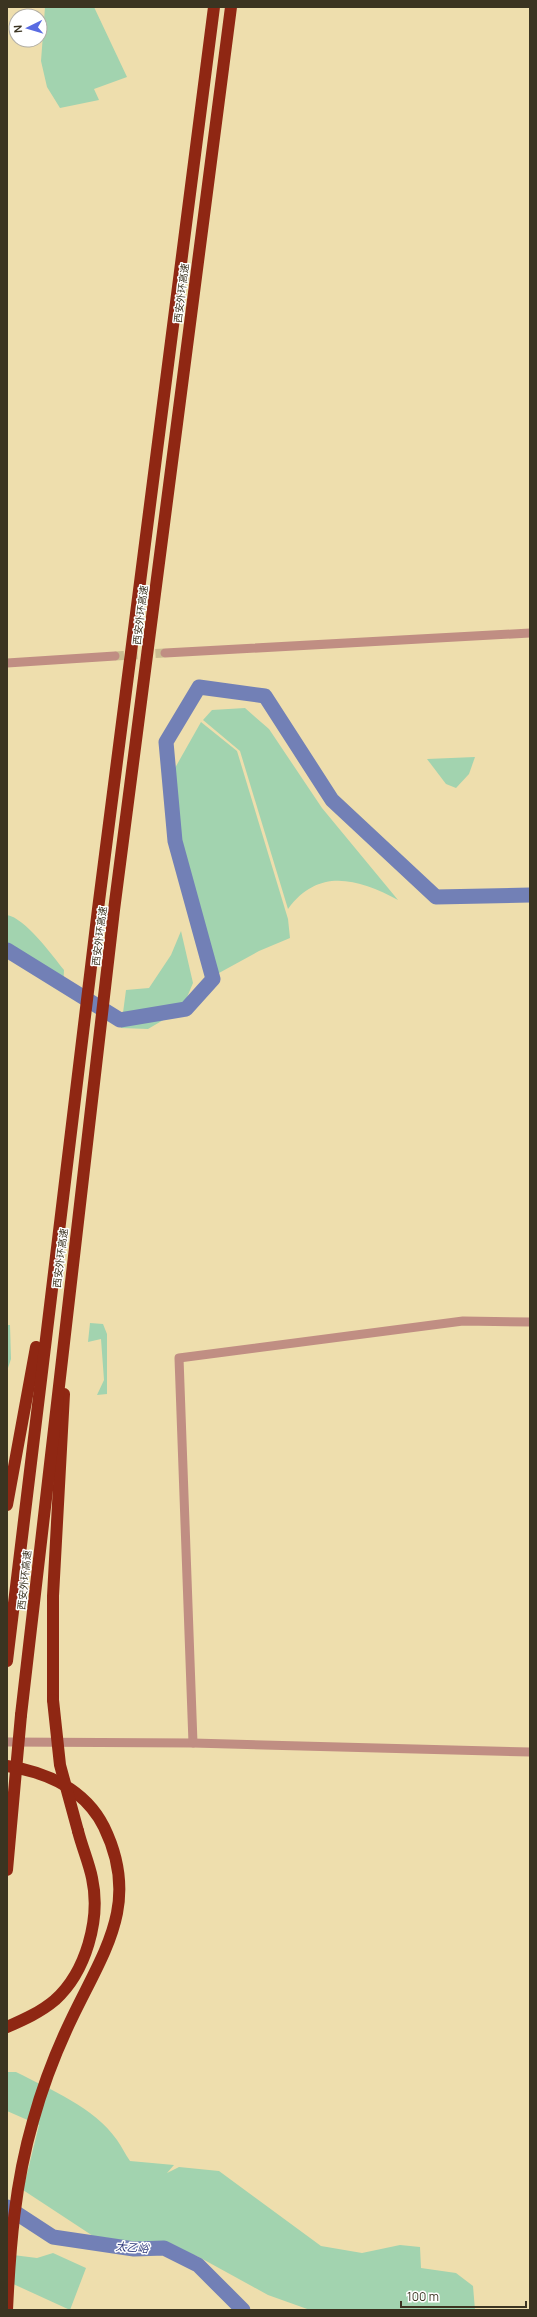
<svg xmlns="http://www.w3.org/2000/svg" width="537" height="2317" viewBox="0 0 537 2317" font-family="Manrope,'Noto Sans SC',sans-serif">
<style>
.green{fill:#a2d3af}
.lines{fill:none;stroke-linecap:round;stroke-linejoin:round}
.river{stroke:#7280b6;stroke-width:15}
.street-tunnel{stroke:#cabc91;stroke-width:9;stroke-dasharray:9 4.5;stroke-linecap:butt}
.street{stroke:#c08e83;stroke-width:9}
.highway{stroke:#8f2713;stroke-width:12}
.highway-bridge{stroke:#8f2713;stroke-width:12}
.labels{text-anchor:middle;dominant-baseline:central;stroke-width:3;stroke-linejoin:round;paint-order:stroke}
.street-label{font-size:10px;fill:#3b3421;stroke:#fff}
.water-label{font-size:11px;font-style:italic;fill:#2f3a7c;stroke:#fff}
</style>
<rect width="100%" height="100%" fill="#eedead"/>
<g class="green">
<polygon points="45,7 94,7 127,77 94,89 99,100 60,108 47,87 41,61"/>
<path d="M245 708 269 729 322 808 398 900C358 879 319 867 288 909L240 751 203 720 212 710Z"/>
<polygon points="201,722 237,751 288,919 290,938 259,951 208,979 209,972 201,920 167,797 175,768"/>
<polygon points="475,757 469,774 456,788 446,784 427,759"/>
<path d="M7 915C25 918 52 955 64 970L63 990 23 952 7 943Z"/>
<polygon points="181,931 193,983 182,1009 148,1029 121,1028 126,990 149,988 171,955"/>
<polygon points="90,1323 103,1324 107,1334 107,1394 97,1395 104,1380 101,1339 88,1342"/>
<polygon points="7,1325 10,1325 11,1359 7,1371"/>
<path d="M7 2072H16C51 2090 94 2107 117 2140 122 2147 125 2154 130 2161L174 2165 167 2173 179 2167 219 2171 321 2246 362 2253 400 2245 420 2247 421 2268 456 2273 473 2286 475 2310H310L268 2295 197 2256 129 2241 93 2236 23 2190 39 2125 7 2111Z"/>
<polygon points="53,2253 86,2268 70,2310 11,2283 13,2255 37,2258"/>
</g>
<g class="lines">
<g class="river">
<polyline points="7,950 120,1020 186,1009 213,979 175,841 166,742 199,687 265,696 332,800 436,897 530,895"/>
<polyline points="7,2207 53,2237 134,2249 164,2248 198,2265 243,2310"/>
</g>
<polyline class="street-tunnel" points="115,656 165,653"/>
<g class="street">
<polyline points="165,653 530,633"/>
<polyline points="7,663 115,656"/>
<polyline points="7,1742 193,1743 179,1358 463,1321 530,1322"/>
<polyline points="193,1743 530,1752"/>
</g>
<g class="highway">
<polyline points="7,1505 36,1347"/>
<polyline points="7,1661 98,909 214,7"/>
<polyline points="53,1700 53,1596 64,1394"/>
<polyline points="21,1715 114,910 231,7"/>
<path d="M7 1766C46 1772 85 1789 104 1827 141 1903 104 1951 72 2018 56 2051 43 2085 33 2121 15 2183 10 2246 7 2310"/>
<path d="M7 2027C23 2020 41 2012 55 2000 86 1972 101 1919 92 1878 89 1863 82 1847 78 1831"/>
</g>
<g class="highway-bridge">
<polyline points="53,1700 60,1765 78,1831"/>
<polyline points="7,1870 21,1715"/>
</g>
</g>
<g class="labels">
<g class="street-label">
<text transform="translate(181 293) rotate(-83)">西安外环高速</text>
<text transform="translate(140 615) rotate(-83)">西安外环高速</text>
<text transform="translate(99 936) rotate(-83)">西安外环高速</text>
<text transform="translate(60 1258) rotate(-83)">西安外环高速</text>
<text transform="translate(24 1580) rotate(-84)">西安外环高速</text>
</g>
<g class="water-label">
<text transform="translate(132 2247) rotate(4)">太乙峪</text>
</g>
</g>
<rect width="537" height="2317" fill="none" stroke="#3b3421" stroke-width="16"/>
<g transform="translate(28 28) rotate(265)"><circle r="19" fill="#ffffff" stroke="#b1aea6"/>
<path d="M0-3L7 15L0 10L-7 15Z" fill="#596be2"/>
<text y="-6" font-size="11" font-weight="bold" text-anchor="middle" fill="#3b3421">N</text>
</g>
<path d="M401 2301v6h125v-6" fill="none" stroke="#3b3421" stroke-width="2"/>
<text x="407" y="2301" font-size="12" fill="#3b3421" stroke="#ffffff" stroke-width="3" paint-order="stroke">100 m</text>
</svg>
